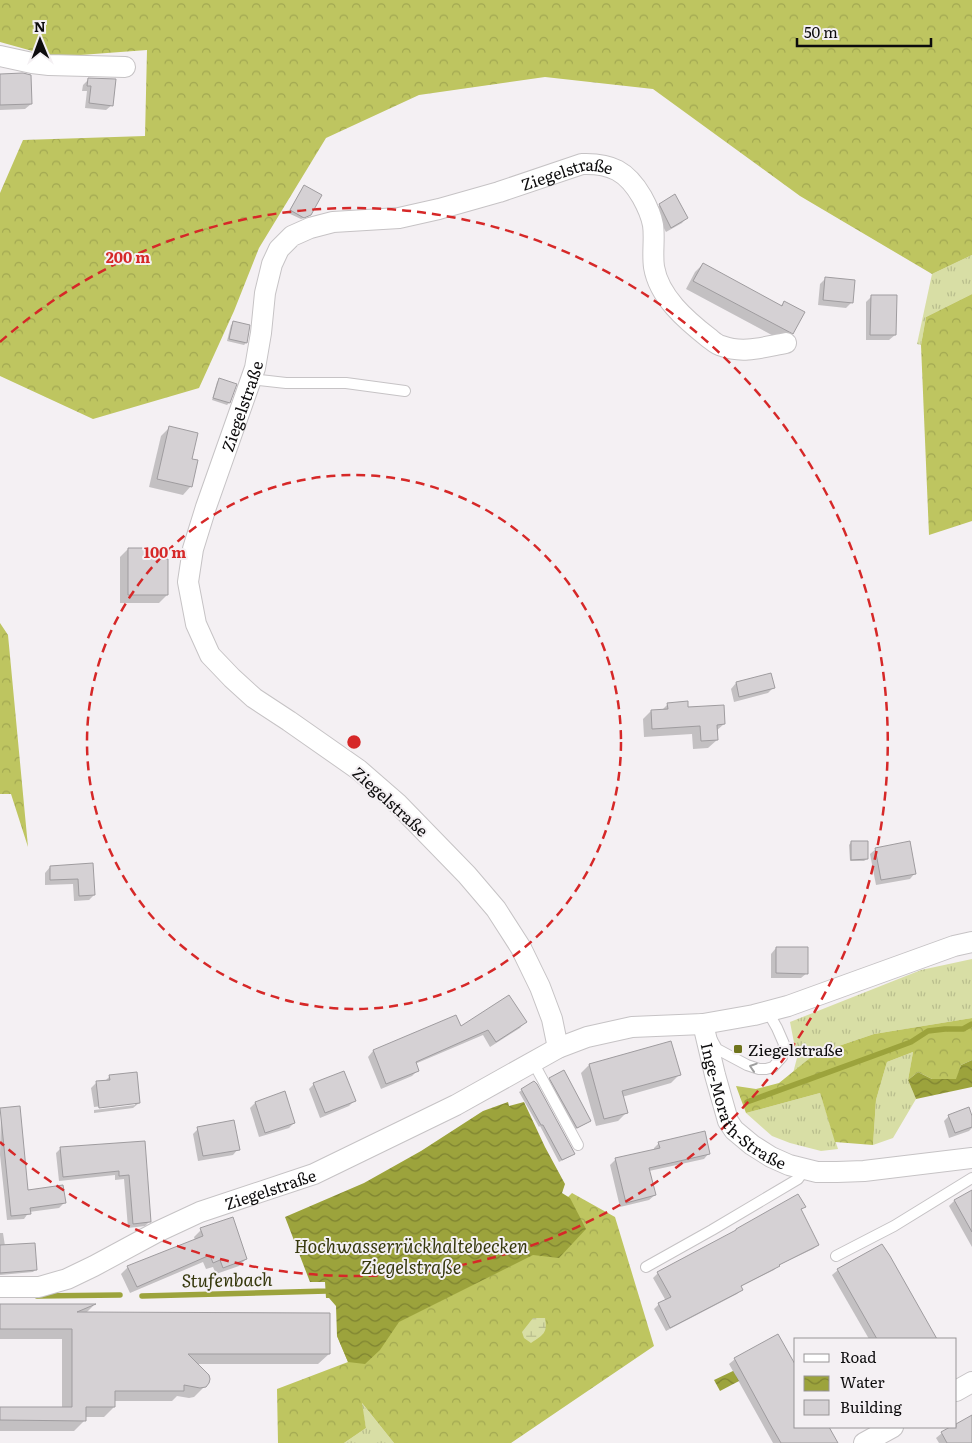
<svg xmlns="http://www.w3.org/2000/svg" width="972" height="1443" viewBox="0 0 972 1443" font-family="Literata,serif">
<style>
.grass{fill:url(#grass-tufts)}
.forest{fill:url(#forest-crowns)}
.wetland{fill:url(#wetland-marsh)}
.water{fill:url(#water-waves)}
.shadow{fill:#0003}
.lines{fill:none;stroke-linecap:round;stroke-linejoin:round}
.stream{stroke:#9ca33c;stroke-width:5.5}
.building{fill:#d5d1d4;stroke:#9f9c9f}
.lane-casing{stroke:#c6c3c5;stroke-width:12}
.street-casing{stroke:#c6c3c5;stroke-width:22}
.lane{stroke:#fff;stroke-width:10}
.street{stroke:#fff;stroke-width:20}
.oneway{stroke:#9e9e9e}
.ring{fill:none;stroke:#d62828;stroke-width:2.5;stroke-dasharray:9 6}
.poi-dot{fill:#6f741c;stroke:#f4f0f3;stroke-width:2}
.labels{text-anchor:middle;dominant-baseline:central;stroke-width:4;stroke-linejoin:round;paint-order:stroke}
.street-label{font-size:16px;fill:#0d0c0d;stroke:#f4f0f3}
.poi-label{font-size:16px;fill:#0d0c0d;stroke:#f4f0f3;text-anchor:start}
.water-label{font-size:18px;font-style:italic;fill:#36380d;stroke:#f4f0f3}
.centre{fill:#d62828;stroke:#f4f0f3;stroke-width:2.5}
.ring-label{font-size:15px;text-anchor:middle;font-weight:bold;fill:#d62828;stroke:#f4f0f3;stroke-width:4;stroke-linejoin:round;paint-order:stroke}
</style>
<defs>
<pattern id="grass-tufts" width="24" height="20" patternUnits="userSpaceOnUse" patternTransform="scale(1.25)"><rect width="24" height="20" fill="#d8dea5"/><path d="M3 7l-1-3M5 7V3M7 7l1-3M15 17l-1-3M17 17v-4M19 17l1-3" fill="none" stroke="#b8bd8d"/></pattern>
<pattern id="forest-crowns" width="20" height="18" patternUnits="userSpaceOnUse" patternTransform="scale(1.25)"><rect width="20" height="18" fill="#bec560"/><path d="M2 6a3 3 0 1 1 6 0M12 15a3 3 0 1 1 6 0" fill="none" stroke="#a2a852"/></pattern>
<pattern id="wetland-marsh" width="20" height="14" patternUnits="userSpaceOnUse" patternTransform="scale(1.25)"><rect width="20" height="14" fill="#d8dea5"/><path d="M1 5h8M5 5V1M11 12h8M15 12V8" fill="none" stroke="#b8bd8d"/></pattern>
<pattern id="water-waves" width="16" height="10" patternUnits="userSpaceOnUse" patternTransform="scale(1.25)"><rect width="16" height="10" fill="#9ca33c"/><path d="M0 5q4-4 8 0t8 0" fill="none" stroke="#7e8331"/></pattern>
</defs>
<rect width="100%" height="100%" fill="#f4f0f3"/>
<g class="grass">
<polygon points="972,255 972,294 926,317 921,345 917,344 932,274"/>
<polygon points="972,959 972,1018 874,1034 815,1054 793,1073 797,1058 790,1022 921,970"/>
<polygon points="913,1052 908,1080 916,1099 893,1138 873,1145 876,1100 887,1062"/>
<polygon points="820,1093 838,1149 821,1151 790,1143 772,1136 746,1113"/>
<polygon points="361,1402 394,1443 344,1443 366,1428"/>
</g>
<g class="forest">
<polygon points="0,0 972,0 972,255 932,274 800,196 653,89 545,77 419,95 326,138 259,248 234,311 199,388 93,419 0,376 0,193 23,140 145,136 147,50 54,57 0,42"/>
<polygon points="972,294 972,521 929,535 921,345 926,317"/>
<polygon points="0,623 8,635 28,847 11,794 0,794"/>
<polygon points="972,1018 972,1060 961,1065 957,1079 932,1079 918,1072 908,1080 913,1052 887,1062 876,1100 873,1145 835,1142 820,1093 746,1113 736,1086 756,1089 779,1083 815,1054 874,1034"/>
<polygon points="572,1193 615,1217 654,1346 511,1443 394,1443 362,1403 366,1428 344,1443 278,1443 277,1389 348,1362 337,1336 561,1204"/>
</g>
<path class="wetland" d="M533 1318H545C548 1333 543 1335 531 1343L524 1338 522 1332Z"/>
<g class="water">
<polygon points="972,1060 972,1087 916,1099 908,1080 918,1072 932,1079 956,1079 961,1065"/>
<polygon points="508,1102 509,1106 524,1102 545,1147 565,1184 562,1193 570,1198 586,1229 559,1258 533,1255 399,1322 380,1350 365,1364 348,1362 337,1336 336,1306 329,1298 326,1298 325,1282 310,1282 285,1217 364,1183 421,1151 483,1111"/>
<polygon points="733,1371 739,1381 720,1391 714,1380"/>
</g>
<g class="shadow">
<polygon points="0,75 31,104 25,109 0,110"/>
<polygon points="89,79 112,105 106,110 85,108 87,91 82,91 83,85"/>
<polygon points="302,189 310,215 307,217 301,219 288,213"/>
<polygon points="660,205 687,217 682,223 666,232 654,210"/>
<polygon points="703,264 780,306 785,302 792,333 783,341 686,289 695,272"/>
<polygon points="825,279 852,302 846,308 818,305 820,284"/>
<polygon points="872,296 895,335 889,340 866,340 866,302"/>
<polygon points="234,323 246,343 244,345 227,341 231,325"/>
<polygon points="220,379 229,403 227,405 212,400 217,382"/>
<polygon points="170,427 190,460 191,486 183,495 149,487 161,436"/>
<polygon points="128,549 149,560 167,595 159,603 120,603 120,557"/>
<polygon points="736,683 773,688 768,693 734,702 731,689"/>
<polygon points="668,704 687,708 724,724 716,731 717,740 708,748 693,749 692,734 644,737 643,719 651,711 662,710"/>
<polygon points="851,842 867,859 864,861 850,861 849,845"/>
<polygon points="876,849 915,873 910,879 876,885 870,854"/>
<polygon points="92,865 94,895 89,900 74,901 73,884 45,885 45,873 50,867"/>
<polygon points="776,948 807,973 801,978 771,978 771,954"/>
<polygon points="455,1017 460,1028 525,1022 520,1028 490,1047 483,1035 415,1064 418,1070 412,1076 381,1089 368,1057 373,1051"/>
<polygon points="589,1065 679,1075 671,1083 622,1097 627,1112 618,1121 596,1126 581,1073"/>
<polygon points="110,1076 139,1103 133,1108 94,1113 94,1110 135,1105 135,1103 94,1107 91,1088 97,1082 105,1081"/>
<polygon points="550,1079 587,1123 574,1130 548,1081"/>
<polygon points="534,1083 571,1156 559,1162 540,1126 539,1127 519,1092"/>
<polygon points="314,1084 355,1100 349,1106 320,1118 309,1089"/>
<polygon points="255,1103 294,1123 289,1128 259,1137 250,1108"/>
<polygon points="1,1109 27,1192 64,1203 59,1208 29,1212 24,1219 7,1220 0,1155"/>
<polygon points="949,1116 972,1119 972,1128 969,1131 949,1138 944,1121"/>
<polygon points="198,1129 238,1149 233,1155 198,1161 193,1134"/>
<polygon points="144,1142 150,1221 145,1226 128,1228 124,1179 115,1180 115,1175 59,1181 56,1153 61,1148"/>
<polygon points="659,1143 709,1153 704,1159 649,1171 655,1195 649,1200 620,1207 610,1165 615,1160 654,1150 654,1148"/>
<polygon points="972,1191 972,1247 949,1206 954,1201"/>
<polygon points="804,1207 801,1210 818,1245 813,1249 777,1266 774,1270 740,1287 741,1290 737,1294 666,1331 654,1309 659,1304 666,1301 653,1278 658,1273"/>
<polygon points="201,1230 246,1259 239,1266 216,1274 213,1267 206,1269 203,1262 130,1293 121,1274 128,1267 195,1240 194,1237"/>
<polygon points="0,1233 3,1233 5,1246 36,1269 33,1272 0,1275"/>
<polygon points="882,1245 936,1339 869,1339 832,1275 838,1270"/>
<polygon points="0,1306 93,1306 85,1314 329,1354 318,1364 196,1364 208,1383 194,1397 189,1398 177,1396 172,1401 114,1401 114,1407 104,1417 85,1417 85,1420 74,1431 0,1431 0,1408 62,1408 62,1339 0,1339"/>
<polygon points="735,1359 796,1427 828,1427 835,1439 830,1443 773,1443 729,1364"/>
<polygon points="972,1416 972,1443 939,1443 936,1438 942,1433 953,1427 956,1427 956,1425"/>
</g>
<g class="lines">
<g class="stream">
<polyline points="747,1102 884,1052 911,1042 928,1031 945,1029 963,1029 972,1024"/>
<polyline points="37,1296 120,1295"/>
<polyline points="142,1296 327,1291 332,1289"/>
</g>
</g>
<g class="building">
<polygon points="23,73 31,75 32,104 0,105 0,74"/>
<polygon points="88,78 116,79 113,106 89,103 91,86 87,86"/>
<polygon points="304,185 322,195 311,215 304,218 290,210"/>
<polygon points="675,194 688,218 671,228 659,204"/>
<polygon points="703,263 782,306 784,301 805,312 793,334 693,281"/>
<polygon points="825,277 855,280 853,303 823,300"/>
<polygon points="871,295 897,295 896,335 870,335"/>
<polygon points="233,321 250,325 247,343 229,339"/>
<polygon points="219,378 237,384 230,403 213,398"/>
<polygon points="169,426 198,433 192,459 198,460 192,487 157,479"/>
<polygon points="128,548 150,548 150,559 168,559 168,595 128,595"/>
<polygon points="771,673 775,688 739,697 736,682"/>
<polygon points="688,701 688,707 724,705 725,724 717,725 718,740 701,741 700,726 652,729 651,710 668,709 667,703"/>
<polygon points="851,841 868,841 868,859 851,860"/>
<polygon points="910,841 916,874 881,880 875,848"/>
<polygon points="93,863 95,895 79,896 78,879 50,880 50,866"/>
<polygon points="776,947 808,947 808,974 776,973"/>
<polygon points="509,995 527,1022 496,1042 488,1030 416,1062 419,1071 386,1084 373,1050 456,1015 461,1026"/>
<polygon points="671,1041 681,1075 622,1091 628,1113 604,1119 589,1064"/>
<polygon points="564,1070 591,1121 577,1128 549,1078"/>
<polygon points="344,1071 356,1101 325,1113 313,1083"/>
<polygon points="137,1072 140,1103 99,1108 96,1081 110,1080 109,1075"/>
<polygon points="534,1081 537,1084 575,1154 562,1160 543,1125 541,1125 521,1089"/>
<polygon points="285,1091 295,1123 265,1133 255,1102"/>
<polygon points="20,1106 28,1190 63,1185 66,1203 30,1208 31,1214 11,1216 0,1108"/>
<polygon points="969,1107 972,1116 972,1127 955,1133 948,1115"/>
<polygon points="234,1120 240,1150 203,1156 197,1127"/>
<polygon points="705,1131 710,1154 649,1168 656,1195 626,1203 615,1158 660,1148 658,1142"/>
<polygon points="145,1141 151,1222 150,1222 133,1224 129,1175 119,1176 119,1171 63,1177 60,1147"/>
<polygon points="972,1190 972,1232 954,1200"/>
<polygon points="798,1194 806,1207 801,1209 819,1245 779,1265 780,1266 741,1286 743,1290 670,1328 658,1303 671,1297 657,1272 736,1230 736,1229"/>
<polygon points="233,1217 247,1259 223,1268 220,1260 213,1263 210,1255 137,1287 127,1266 203,1236 200,1228"/>
<polygon points="35,1243 37,1270 0,1273 0,1245"/>
<polygon points="882,1244 890,1256 937,1339 877,1339 837,1269"/>
<polygon points="0,1304 96,1304 77,1312 330,1313 330,1354 188,1354 209,1375 210,1379 209,1383 206,1387 200,1388 184,1385 184,1391 115,1391 115,1407 86,1407 86,1421 0,1420 0,1407 72,1407 72,1329 0,1329"/>
<polygon points="778,1334 796,1366 796,1427 829,1427 838,1443 781,1443 770,1424 734,1358"/>
<polygon points="972,1415 972,1443 947,1443 941,1432 950,1427 956,1427 956,1424"/>
</g>
<g class="lines">
<g class="lane-casing">
<g id="lane">
<polyline points="251,379 286,383 346,383 405,391"/>
<polyline points="712,1040 717,1049 747,1065 759,1069 766,1069 773,1067 782,1057 784,1044 777,1028 768,1012"/>
<polyline points="533,1062 578,1145"/>
<polyline points="836,1256 894,1226 972,1178"/>
<polyline points="646,1267 712,1230 798,1179 805,1169"/>
</g>
</g>
<g class="street-casing">
<g id="street">
<polyline points="0,56 32,63 49,65 125,67"/>
<path id="s1" d="M703 1024 715 1075 728 1121 734 1130 752 1145 771 1157 789 1165 817 1172H837L864 1171 972 1158"/>
<path id="s2" d="M558 1048 552 1019 540 987 521 948 496 909 467 875 397 803 359 770 289 721 254 698 232 678 210 655 196 624 188 582 193 549 206 507 255 368 261 333 265 293 272 264 279 249 292 236 310 228 333 222 399 218 439 209 499 192 582 164C611 163 627 171 642 197 647 206 651 214 653 225 655 238 652 253 654 267 659 297 686 320 709 338 713 341 717 345 722 346 743 354 764 347 786 343"/>
<path id="s3" d="M0 1287H39L67 1279 94 1266 157 1232 200 1212 314 1174 456 1105 558 1048 587 1037 632 1027 703 1024 754 1015 788 1006 954 946 972 942"/>
<polyline points="956,1391 972,1382"/>
<polyline points="864,1443 893,1427"/>
</g>
</g>
<use href="#lane" class="lane"/>
<use href="#street" class="street"/>
</g>
<defs><path id="oneway-chevron" d="M-2-3.5L2.5 0L-2 3.5" fill="none" stroke-width="1.6" stroke-linecap="round" stroke-linejoin="round" transform="scale(1.25)"/></defs>
<use class="oneway" href="#oneway-chevron" transform="translate(753 1067) rotate(-162)"/>
<g class="ring">
<circle cx="354" cy="742" r="267"/>
<path d="M0 342A534 534 0 1 1 0 1142"/>
</g>
<rect class="poi-dot" x="733" y="1044" width="10" height="10" rx="2.5"/>
<g class="labels">
<g class="street-label">
<text stroke="none"><textPath href="#s2" startOffset="1264">Ziegelstraße</textPath></text>
<text stroke="none"><textPath href="#s2" startOffset="799">Ziegelstraße</textPath></text>
<text transform="translate(391 801) rotate(42)">Ziegelstraße</text>
<text stroke="none"><textPath href="#s1" startOffset="96">Inge-Morath-Straße</textPath></text>
<text stroke="none"><textPath href="#s3" startOffset="291">Ziegelstraße</textPath></text>
</g>
<g class="poi-label">
<text x="748" y="1049">Ziegelstraße</text>
</g>
<g class="water-label">
<text x="411" y="1245">Hochwasserrückhaltebecken<tspan x="411" dy="21">Ziegelstraße</tspan></text>
<text transform="translate(227 1279) rotate(-1)">Stufenbach</text>
</g>
</g>
<circle cx="354" cy="742" r="8" class="centre"/>
<g class="ring-label">
<text x="128" y="263">200 m</text>
<text x="165" y="558">100 m</text>
</g>
<rect x="794" y="1338" width="162" height="90" fill="#f4f0f3" stroke="#989597"/>
<rect x="804" y="1354" width="25" height="8" fill="#ffffff" stroke="#989597"/>
<text x="840" y="1363" font-size="15" fill="#0d0c0d">Road</text>
<rect x="804" y="1376" width="25" height="15" fill="url(#water-waves)" stroke="#989597"/>
<text x="840" y="1388" font-size="15" fill="#0d0c0d">Water</text>
<rect x="804" y="1400" width="25" height="15" fill="#d5d1d4" stroke="#989597"/>
<text x="840" y="1413" font-size="15" fill="#0d0c0d">Building</text>
<g transform="translate(40 40) rotate(359)" stroke="#f4f0f3" stroke-width="4" paint-order="stroke">
<path d="M0-4L9 19L0 12L-9 19Z" fill="#0d0c0d"/>
<text y="-8" font-size="14" font-weight="bold" text-anchor="middle" fill="#0d0c0d">N</text>
</g>
<path d="M797 38v8h134v-8" fill="none" stroke="#0d0c0d" stroke-width="2.5"/>
<text x="804" y="38" font-size="15" fill="#0d0c0d" stroke="#f4f0f3" stroke-width="4" paint-order="stroke">50 m</text>
</svg>
